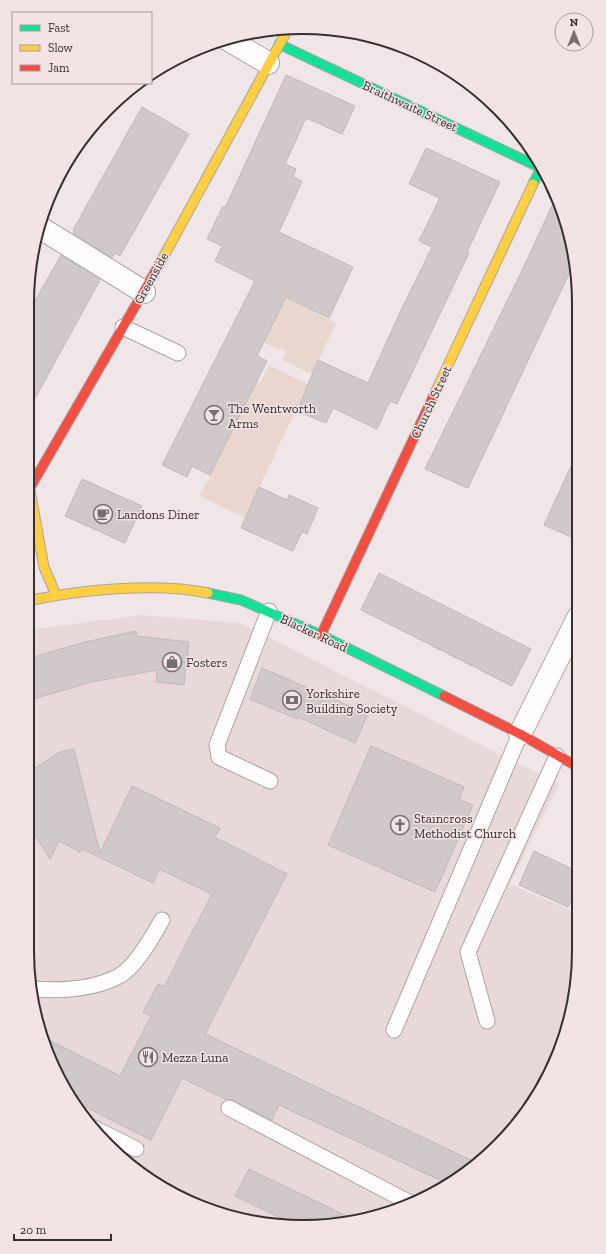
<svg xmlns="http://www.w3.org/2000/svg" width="606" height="1254" viewBox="0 0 606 1254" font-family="'Zilla Slab',serif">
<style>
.built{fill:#e9d8da}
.green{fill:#e9d6cf}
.building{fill:#d0c8c9;stroke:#c0b9b9}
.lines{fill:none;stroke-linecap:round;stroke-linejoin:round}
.lane-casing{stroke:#aba4a5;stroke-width:17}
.street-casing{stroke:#aba4a5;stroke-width:24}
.fast-casing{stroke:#aba4a5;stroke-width:11}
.slow-casing{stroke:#aba4a5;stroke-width:11}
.jam-casing{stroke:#aba4a5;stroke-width:11}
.lane{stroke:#fdfbfc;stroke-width:15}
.street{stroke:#fdfbfc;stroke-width:22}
.fast{stroke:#16e098;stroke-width:9}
.slow{stroke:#ffcf43;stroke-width:9}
.jam{stroke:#f24e42;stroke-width:9}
.labels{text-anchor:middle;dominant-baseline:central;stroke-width:3;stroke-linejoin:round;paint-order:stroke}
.street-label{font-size:13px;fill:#352f2f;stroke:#f3e3e5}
.poi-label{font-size:13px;fill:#352f2f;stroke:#f3e3e5;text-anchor:start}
.rim{fill:none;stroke:#352f2f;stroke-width:2}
</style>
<rect width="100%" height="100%" fill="#f0e6e8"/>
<polygon class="built" points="142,615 240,623 559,784 510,884 579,914 579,951 574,1005 558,1057 533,1104 498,1146 425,1198 339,1225 249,1222 165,1190 121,1158 84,1119 42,1040 27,951 27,630"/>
<g class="green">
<polygon points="255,281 336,323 312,374 283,360 286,351 280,348 279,350 264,342 269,333 257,327"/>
<polygon points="269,365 308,384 245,518 200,496 257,382 260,383"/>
</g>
<g class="building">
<polygon points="286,75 355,106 342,134 306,118 285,164 296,169 293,177 302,181 279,232 353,267 329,318 286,297 257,356 267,361 210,475 192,466 187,477 162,465 255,281 215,261 222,246 207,239 223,206 225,208"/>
<polygon points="142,107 189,134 120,256 115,253 112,258 73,233 74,231 73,230"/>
<polygon points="426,148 500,182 467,252 469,253 397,404 390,401 377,429 333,408 326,423 297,411 318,360 368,383 401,310 432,247 419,241 440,198 409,184"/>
<polygon points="557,195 575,261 468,488 425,469 518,279"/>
<polygon points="61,255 100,280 27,413 27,315"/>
<polygon points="577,453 577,510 578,540 544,525"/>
<polygon points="82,479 142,506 125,543 65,516"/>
<polygon points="259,487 287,500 289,495 318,508 307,534 302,532 293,551 241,528"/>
<polygon points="379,573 531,649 512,686 361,610"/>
<polygon points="136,631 137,636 189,642 184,685 156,682 157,670 91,682 27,701 27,659 81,643"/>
<polygon points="262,668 368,714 355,743 298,717 297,719 250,699"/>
<polygon points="371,746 464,787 459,799 473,805 435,892 328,845"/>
<polygon points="74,749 100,853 132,786 220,828 215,837 287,874 205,1034 475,1162 446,1183 279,1105 272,1120 233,1100 227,1100 182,1078 151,1140 74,1101 41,1036 120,1076 151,1016 143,1012 158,984 164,987 212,894 159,869 153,883 82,849 80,852 59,841 50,859 27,822 27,773 60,752"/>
<polygon points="534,851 579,872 579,884 568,907 519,885"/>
<polygon points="249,1169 355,1220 339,1225 291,1223 235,1196"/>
</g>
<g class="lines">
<g class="lane-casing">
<g id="lane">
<polyline points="123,327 178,353"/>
<polyline points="269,611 217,745 219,757 270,781"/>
<polyline points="564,647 578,654"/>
<path d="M33 989C61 991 93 990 119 976 135 968 153 936 162 920"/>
<polyline points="487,1021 468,952 557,756"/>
<polyline points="394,1030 520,734"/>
<polyline points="229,1108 410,1203"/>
<polyline points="92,1127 136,1149"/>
</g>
</g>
<g class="street-casing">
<g id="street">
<polyline points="227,39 268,63"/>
<polyline points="39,227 144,292"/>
<polyline points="520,734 578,618"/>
</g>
</g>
<g class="fast-casing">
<g id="fast">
<polyline points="279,44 541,168 533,184"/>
<polyline points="208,593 241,600 321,635 444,696"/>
</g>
</g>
<g class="slow-casing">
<g id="slow">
<polyline points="159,265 288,29"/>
<polyline points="433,397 533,184"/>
<polyline points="30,490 44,567 56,595"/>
<path d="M27 601C79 590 156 582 208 593"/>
</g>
</g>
<g class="jam-casing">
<g id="jam">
<polyline points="27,493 159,265"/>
<polyline points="321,635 433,397"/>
<polyline points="444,696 520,734 578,767"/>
</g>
</g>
<use href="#lane" class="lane"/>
<use href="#street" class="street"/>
<use href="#fast" class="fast"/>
<use href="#slow" class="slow"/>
<use href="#jam" class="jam"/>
</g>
<defs>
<g id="bar-ring" transform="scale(1)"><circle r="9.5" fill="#f3e3e5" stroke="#766f70" stroke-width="1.5"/><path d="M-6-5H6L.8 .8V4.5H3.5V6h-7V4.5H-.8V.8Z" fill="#766f70"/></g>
<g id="cafe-ring" transform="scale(1)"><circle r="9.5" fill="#f3e3e5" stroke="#766f70" stroke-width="1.5"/><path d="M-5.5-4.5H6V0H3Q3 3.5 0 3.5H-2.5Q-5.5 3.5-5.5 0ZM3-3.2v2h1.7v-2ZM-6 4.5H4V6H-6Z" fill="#766f70"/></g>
<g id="shop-ring" transform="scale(1)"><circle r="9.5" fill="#f3e3e5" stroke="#766f70" stroke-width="1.5"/><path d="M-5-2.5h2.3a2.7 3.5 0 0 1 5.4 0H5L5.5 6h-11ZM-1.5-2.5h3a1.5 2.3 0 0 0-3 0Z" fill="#766f70"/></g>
<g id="bank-ring" transform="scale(1)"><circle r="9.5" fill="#f3e3e5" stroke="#766f70" stroke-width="1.5"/><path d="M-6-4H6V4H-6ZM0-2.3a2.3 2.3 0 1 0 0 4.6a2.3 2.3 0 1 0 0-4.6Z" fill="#766f70"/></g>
<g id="church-ring" transform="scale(1)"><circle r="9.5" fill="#f3e3e5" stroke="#766f70" stroke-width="1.5"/><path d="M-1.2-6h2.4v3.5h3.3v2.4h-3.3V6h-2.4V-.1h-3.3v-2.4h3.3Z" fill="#766f70"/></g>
<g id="restaurant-ring" transform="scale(1)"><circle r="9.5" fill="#f3e3e5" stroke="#766f70" stroke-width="1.5"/><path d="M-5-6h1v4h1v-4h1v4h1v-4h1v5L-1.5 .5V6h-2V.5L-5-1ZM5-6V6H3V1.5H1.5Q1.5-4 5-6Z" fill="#766f70"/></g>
</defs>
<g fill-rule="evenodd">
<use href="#bar-ring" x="214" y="415"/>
<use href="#cafe-ring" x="103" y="514"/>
<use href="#shop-ring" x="172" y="662"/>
<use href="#bank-ring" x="292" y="700"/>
<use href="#church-ring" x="400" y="825"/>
<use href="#restaurant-ring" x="148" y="1057"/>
</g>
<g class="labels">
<g class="street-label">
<text transform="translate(410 106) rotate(25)">Braithwaite Street</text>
<text transform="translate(151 278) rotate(-61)">Greenside</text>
<text transform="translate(431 402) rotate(-65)">Church Street</text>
<text transform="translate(314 633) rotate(25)">Blacker Road</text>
</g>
<g class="poi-label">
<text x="228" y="408">The Wentworth<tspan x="228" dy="15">Arms</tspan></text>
<text x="117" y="514">Landons Diner</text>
<text x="186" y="662">Fosters</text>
<text x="306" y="693">Yorkshire<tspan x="306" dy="15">Building Society</tspan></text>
<text x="414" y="818">Staincross<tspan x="414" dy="15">Methodist Church</tspan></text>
<text x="162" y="1057">Mezza Luna</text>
</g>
</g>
<path d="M0 0H606V1254H0ZM303 34H303A269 269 0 0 1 572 303V951A269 269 0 0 1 303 1220H303A269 269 0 0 1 34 951V303A269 269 0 0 1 303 34Z" fill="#f3e3e5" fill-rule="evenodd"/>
<path class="rim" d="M303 34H303A269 269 0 0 1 572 303V951A269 269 0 0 1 303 1220H303A269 269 0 0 1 34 951V303A269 269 0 0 1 303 34Z"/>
<rect x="12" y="12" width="140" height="72" fill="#f3e3e5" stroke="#a79b9c"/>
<rect x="20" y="25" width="20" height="6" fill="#16e098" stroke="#a79b9c"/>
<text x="48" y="32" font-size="12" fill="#352f2f">Fast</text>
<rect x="20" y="45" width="20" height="6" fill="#ffcf43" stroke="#a79b9c"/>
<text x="48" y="52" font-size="12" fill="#352f2f">Slow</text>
<rect x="20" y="65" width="20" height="6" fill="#f24e42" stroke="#a79b9c"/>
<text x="48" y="72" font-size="12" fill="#352f2f">Jam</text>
<g transform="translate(574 32)"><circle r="19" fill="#f3e3e5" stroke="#a79b9c"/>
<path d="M0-3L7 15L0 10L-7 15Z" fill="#766f70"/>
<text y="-6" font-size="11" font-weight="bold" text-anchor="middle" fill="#352f2f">N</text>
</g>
<path d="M14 1234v6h97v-6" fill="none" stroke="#352f2f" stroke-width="2"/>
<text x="20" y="1234" font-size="12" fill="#352f2f" stroke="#f3e3e5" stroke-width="3" paint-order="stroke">20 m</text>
</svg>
